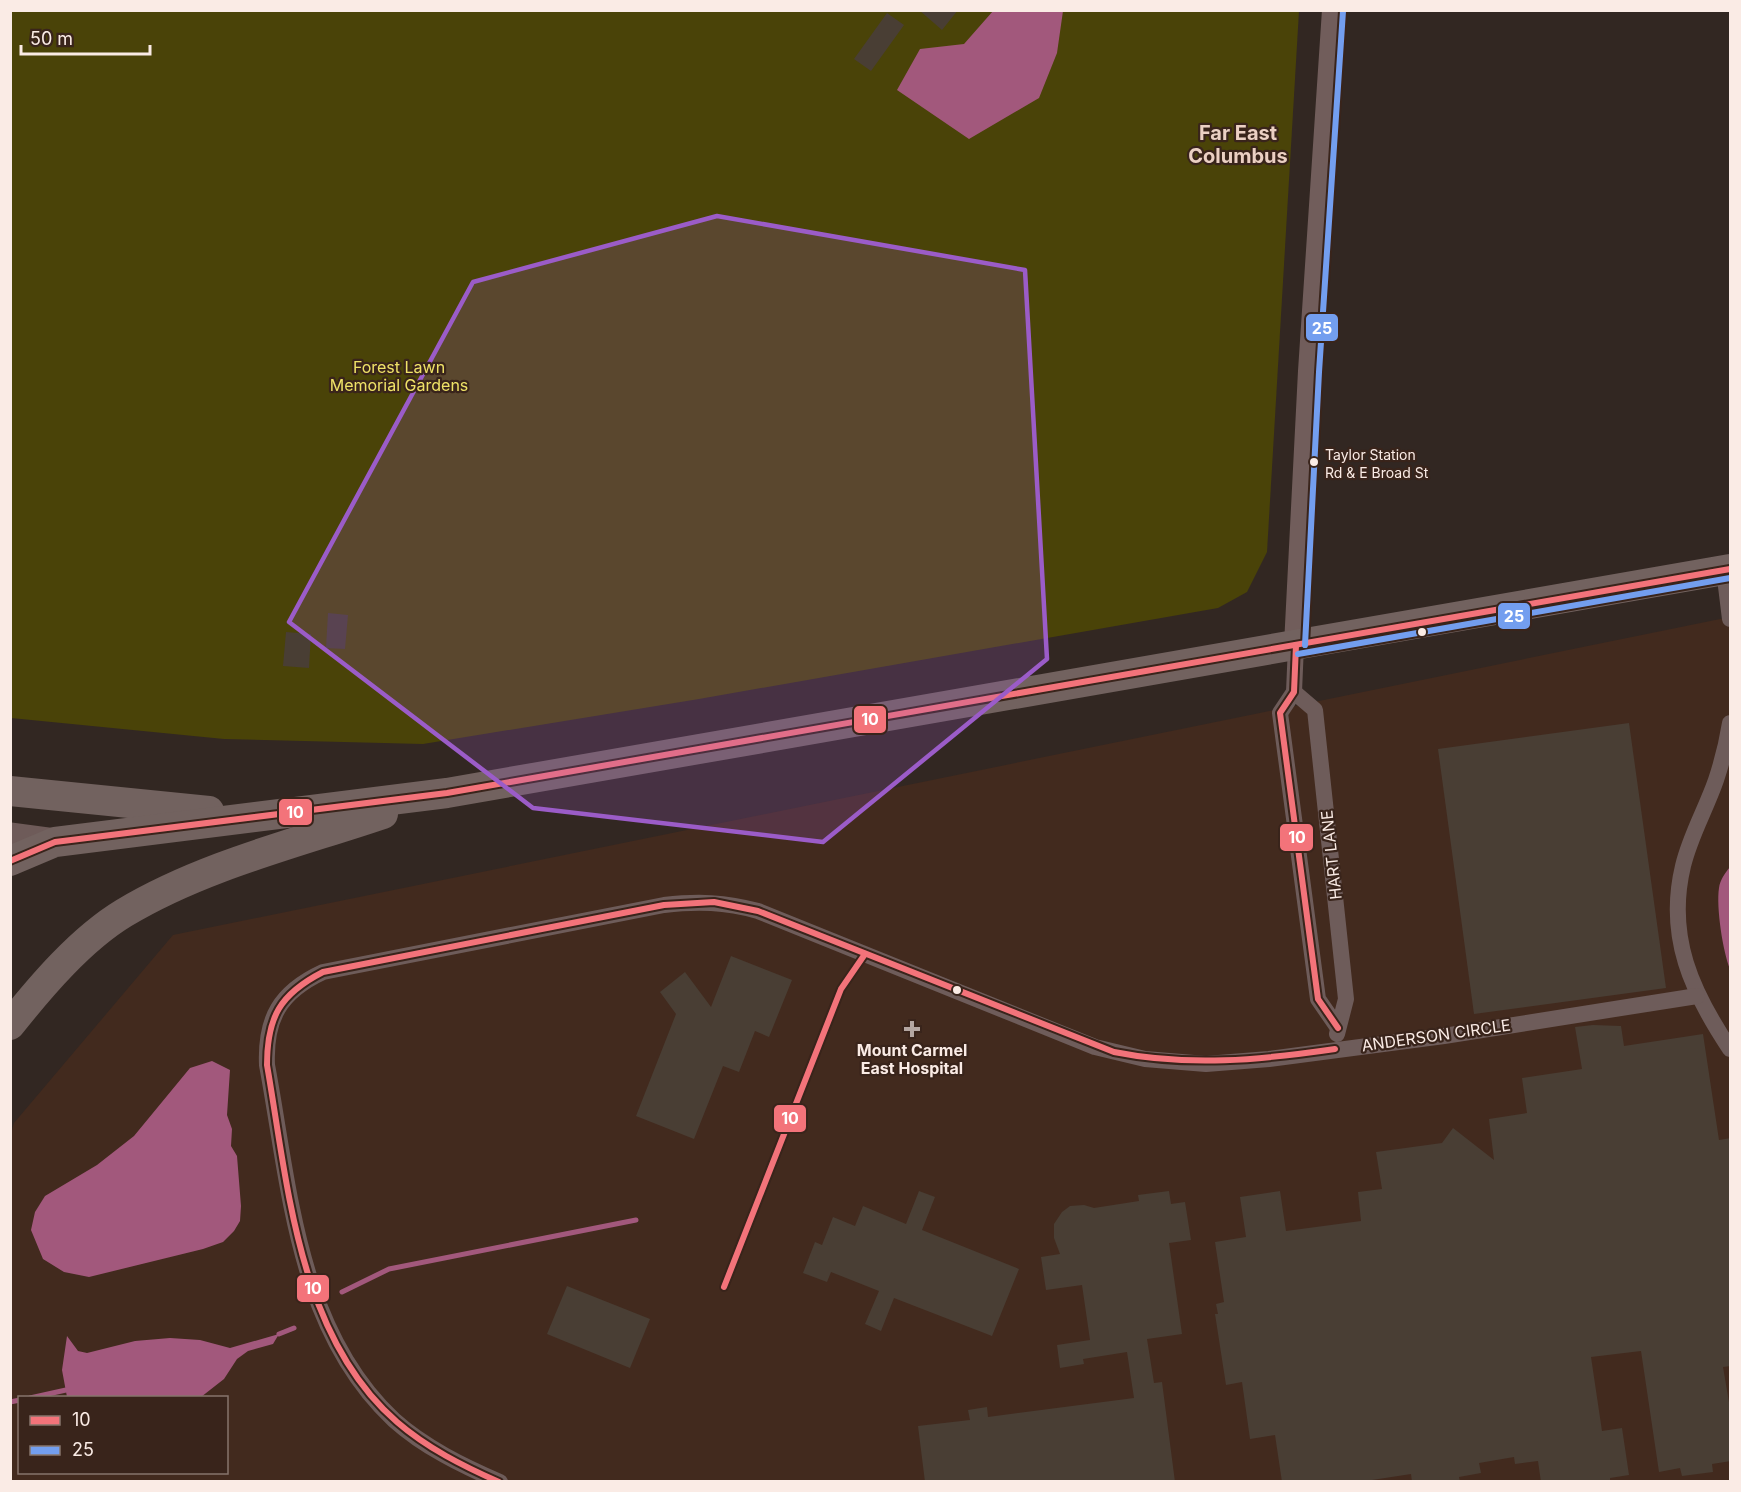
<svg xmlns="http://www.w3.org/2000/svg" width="1741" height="1492" viewBox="0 0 1741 1492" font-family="Inter,sans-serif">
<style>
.built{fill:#422a1e;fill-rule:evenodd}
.green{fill:#4a4308}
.water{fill:#a2587c}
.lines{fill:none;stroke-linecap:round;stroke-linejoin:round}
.stream{stroke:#a2587c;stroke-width:5}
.building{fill:#493e34}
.street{stroke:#6e5c5a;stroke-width:16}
.secondary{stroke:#715d5b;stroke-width:24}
.primary{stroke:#6e5b59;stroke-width:27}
.highway{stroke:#72625f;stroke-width:30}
.bus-1-casing{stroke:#39241b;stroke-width:10}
.bus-2-casing{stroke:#39241b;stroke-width:10}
.bus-1{stroke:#f3737a;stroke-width:6}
.bus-2{stroke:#739eef;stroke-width:6}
.marked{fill:#9b5cc8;fill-opacity:0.2;stroke:#9b5cc8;stroke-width:4.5;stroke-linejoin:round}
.bus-dot{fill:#faebe5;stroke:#39241b;stroke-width:2}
.poi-dot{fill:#b4a6a1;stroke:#39241b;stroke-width:2}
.labels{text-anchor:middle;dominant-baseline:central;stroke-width:4.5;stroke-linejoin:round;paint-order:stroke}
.bus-label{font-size:14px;fill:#faebe5;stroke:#39241b;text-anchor:start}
.park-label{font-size:16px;fill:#efe267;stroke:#39241b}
.street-label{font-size:16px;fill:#faebe5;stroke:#39241b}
.poi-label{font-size:16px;font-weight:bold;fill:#faebe5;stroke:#39241b}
.quarter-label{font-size:20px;font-weight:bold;fill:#ebd0c3;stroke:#39241b}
.line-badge{stroke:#39241b;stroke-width:2}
.badge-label{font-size:16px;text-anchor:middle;font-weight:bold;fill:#fff}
</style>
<rect width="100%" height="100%" fill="#322722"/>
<path class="built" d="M1730 617V1481L11 1482 10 1138 14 1123 173 935ZM20 1398H226V1472H20Z"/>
<polygon class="green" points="10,11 1299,11 1267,552 1247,592 1218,608 699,699 423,744 224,739 11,718"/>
<g class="water">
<polygon points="993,11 1063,11 1057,53 1039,98 969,139 897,90 920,49 964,44"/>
<path d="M1730 867V969C1723 952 1716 907 1719 888 1720 880 1725 873 1730 867Z"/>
<polygon points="212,1061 230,1070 227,1115 232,1129 231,1146 237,1156 241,1206 240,1221 234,1231 223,1242 203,1249 89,1277 64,1272 43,1259 31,1230 35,1212 45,1196 97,1165 134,1136 190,1068"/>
<polygon points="279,1334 273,1344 248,1351 237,1359 224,1379 201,1397 67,1397 62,1370 67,1336 78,1351 87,1353 135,1341 170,1338 200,1340 230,1348"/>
</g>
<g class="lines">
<g class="stream">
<polyline points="342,1292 389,1269 636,1220"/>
<polyline points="279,1334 294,1328"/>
<polyline points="30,1398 66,1390"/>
<polyline points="10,1402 20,1400"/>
</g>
</g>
<g class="building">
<polygon points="919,10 958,10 942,30"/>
<polygon points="887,13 904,25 871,71 854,59"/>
<polygon points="328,613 348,615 345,649 326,648"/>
<polygon points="286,632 311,634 309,668 283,666"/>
<polygon points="1629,723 1666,988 1474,1014 1438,749"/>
<polygon points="731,956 792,980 769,1037 755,1031 739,1072 723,1066 694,1139 636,1116 676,1014 660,992 685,972 711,1007"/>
<polygon points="1593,1025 1621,1026 1624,1046 1703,1034 1719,1140 1731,1138 1731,1366 1723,1367 1731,1414 1731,1461 1712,1464 1713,1472 1682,1476 1680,1468 1659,1472 1641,1351 1591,1357 1602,1431 1622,1428 1629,1475 1610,1478 1610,1482 1541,1482 1538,1461 1515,1464 1514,1457 1479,1463 1481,1473 1459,1477 1460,1482 1412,1482 1411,1474 1359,1482 1282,1482 1275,1435 1250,1439 1242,1382 1226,1385 1215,1314 1218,1314 1216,1304 1224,1302 1215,1242 1246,1237 1240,1197 1280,1191 1286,1231 1361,1221 1358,1192 1382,1189 1376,1152 1442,1143 1453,1128 1494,1160 1489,1119 1527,1113 1522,1078 1582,1069 1575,1027"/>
<polygon points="919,1191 935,1197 922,1230 1019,1269 992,1336 894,1298 881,1331 865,1324 879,1291 831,1272 827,1282 803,1273 815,1242 822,1245 833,1217 855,1226 863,1206 906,1224"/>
<polygon points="1169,1191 1171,1204 1185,1202 1191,1240 1169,1243 1182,1334 1147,1339 1154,1383 1162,1382 1175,1482 925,1482 918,1426 970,1420 968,1410 987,1407 988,1417 1134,1398 1127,1352 1083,1359 1084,1364 1060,1368 1057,1345 1090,1340 1082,1285 1046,1290 1041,1257 1060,1254 1054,1238 1054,1224 1062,1212 1070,1206 1084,1205 1094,1208 1139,1201 1138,1195"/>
<polygon points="567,1286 650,1319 630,1368 547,1334"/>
</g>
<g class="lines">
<g class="street">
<polyline points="1724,570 1730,619"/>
<polyline points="1296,645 1294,692 1280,713 1318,999 1338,1028"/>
<polyline points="1294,692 1315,710 1346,999 1337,1034"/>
<path d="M1730 723C1727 742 1722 762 1716 780 1706 809 1690 836 1683 866 1666 937 1692 992 1730 1049"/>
<path d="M500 1482C463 1466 424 1447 394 1420 297 1329 290 1188 267 1065 265 1018 280 992 323 972L664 905C698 901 725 902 758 911L1095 1047 1145 1059 1206 1064 1269 1059 1444 1036 1697 996"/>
</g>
<polyline class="secondary" points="1296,645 1310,371 1334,10"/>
<polyline class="primary" points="10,836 55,842"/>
<g class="highway">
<polyline points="10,791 209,811"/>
<polyline points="10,861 55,842 447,793 1730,569"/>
<path d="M10 1025C41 986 81 939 124 913 202 866 297 843 383 814"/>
</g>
<g class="bus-1-casing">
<g id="bus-1">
<polyline points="1296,645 1294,692 1280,713 1318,999 1338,1028"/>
<polyline points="10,861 55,842 447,793 1730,569"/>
<polyline points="724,1287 841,989 865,954"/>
<path d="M499 1482C463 1466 427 1448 397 1422 298 1336 288 1185 267 1065 267 1017 280 994 323 972L664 905 714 902 758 911 1114 1052C1189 1067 1260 1060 1335 1049"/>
</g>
</g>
<g class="bus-2-casing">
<g id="bus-2">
<polyline points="1305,645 1319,372 1343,11"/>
<polyline points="1298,654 1730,578"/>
</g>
</g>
<use href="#bus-1" class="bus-1"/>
<use href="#bus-2" class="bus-2"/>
</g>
<path class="marked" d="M717 216 1025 270 1047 659 823 842 533 808 289 622 473 282Z"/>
<g class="bus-dot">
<circle cx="1314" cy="462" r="5"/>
<circle cx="1422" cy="632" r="5"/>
<circle cx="957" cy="990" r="5"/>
</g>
<path class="poi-dot" d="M909 1020h6v6h6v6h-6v6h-6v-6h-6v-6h6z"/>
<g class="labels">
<g class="bus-label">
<text x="1325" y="454">Taylor Station<tspan x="1325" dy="18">Rd &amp; E Broad St</tspan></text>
</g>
<g class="park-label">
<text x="399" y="367">Forest Lawn<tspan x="399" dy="18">Memorial Gardens</tspan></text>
</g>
<g class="street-label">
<text transform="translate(1331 855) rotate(-96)">HART LANE</text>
<text transform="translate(1436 1035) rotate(-8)">ANDERSON CIRCLE</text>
</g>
<g class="poi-label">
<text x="912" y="1050">Mount Carmel<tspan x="912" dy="18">East Hospital</tspan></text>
</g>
<g class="quarter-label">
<text x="1238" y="133">Far East<tspan x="1238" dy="23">Columbus</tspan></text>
</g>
</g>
<g class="line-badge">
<rect x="1305" y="313" width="34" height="29" rx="6" fill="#739eef"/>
<rect x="1497" y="602" width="34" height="28" rx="6" fill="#739eef"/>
<rect x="853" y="705" width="34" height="29" rx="6" fill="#f3737a"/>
<rect x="278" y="798" width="35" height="28" rx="6" fill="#f3737a"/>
<rect x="1279" y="823" width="35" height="29" rx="6" fill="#f3737a"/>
<rect x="773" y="1104" width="34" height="29" rx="6" fill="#f3737a"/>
<rect x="296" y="1274" width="34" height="29" rx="6" fill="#f3737a"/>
</g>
<g class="badge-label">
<text x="1322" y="334">25</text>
<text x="1514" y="622">25</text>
<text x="870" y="725">10</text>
<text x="295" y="818">10</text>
<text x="1297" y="843">10</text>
<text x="790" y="1124">10</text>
<text x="313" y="1294">10</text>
</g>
<rect width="1741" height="1492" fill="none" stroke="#faebe5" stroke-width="24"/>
<rect x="18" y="1396" width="210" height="78" fill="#39241b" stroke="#86746c" stroke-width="1.5"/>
<rect x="30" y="1416" width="30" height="9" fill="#f3737a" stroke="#86746c" stroke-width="1.5"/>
<text x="72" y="1426" font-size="18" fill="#faebe5">10</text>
<rect x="30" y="1446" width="30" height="9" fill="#739eef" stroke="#86746c" stroke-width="1.5"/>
<text x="72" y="1456" font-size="18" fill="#faebe5">25</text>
<path d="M21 45v9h129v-9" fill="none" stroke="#faebe5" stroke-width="3"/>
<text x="30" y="45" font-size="18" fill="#faebe5" stroke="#39241b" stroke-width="4.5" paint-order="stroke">50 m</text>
</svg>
